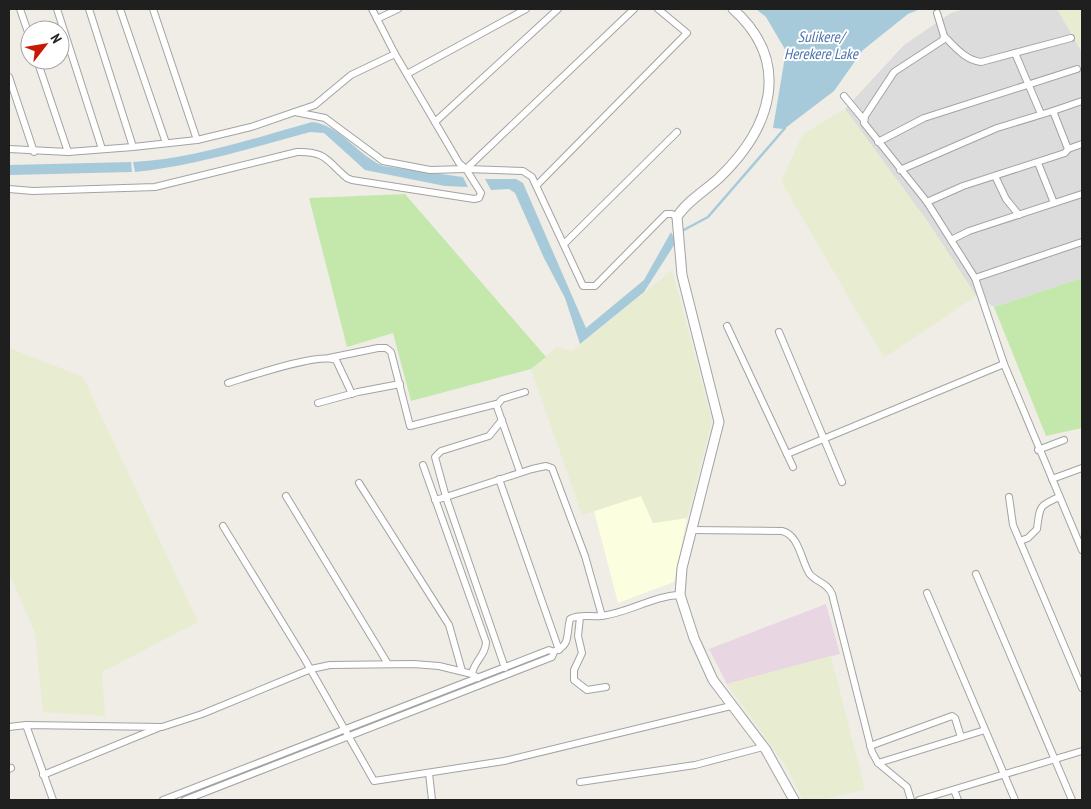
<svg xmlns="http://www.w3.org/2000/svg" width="1091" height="809" viewBox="0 0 1091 809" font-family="'PT Sans Narrow',sans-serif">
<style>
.residential{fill:#dddcdc}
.industrial{fill:#e8d7e3}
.education{fill:#fbfedf}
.farmland{fill:#e8edd1}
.grass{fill:#c4e8ac}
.water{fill:#a7cadb}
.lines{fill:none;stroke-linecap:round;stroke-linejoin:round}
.stream{stroke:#a7cadb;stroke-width:2.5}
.minor-casing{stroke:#a3a3a3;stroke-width:8}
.tertiary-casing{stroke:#a3a3a3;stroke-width:11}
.minor{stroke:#fff;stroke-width:6}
.tertiary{stroke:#fff;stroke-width:9}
.labels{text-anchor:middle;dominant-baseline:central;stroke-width:4;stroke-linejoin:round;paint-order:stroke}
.water-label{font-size:15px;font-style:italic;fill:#4d73ac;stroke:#fff}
</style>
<rect width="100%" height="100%" fill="#efede5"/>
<polygon class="residential" points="964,9 1057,9 1082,52 1082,278 994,307 976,296 930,225 845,109 904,45 951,13"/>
<polygon class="industrial" points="826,604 840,654 727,684 709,649"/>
<polygon class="education" points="641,495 653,523 687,518 674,582 618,603 594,511"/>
<g class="farmland">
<polygon points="1057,9 1082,9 1082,52 1080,46"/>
<polygon points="845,109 930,225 976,296 884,358 781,181 803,134"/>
<polygon points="672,270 712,421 687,518 653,523 641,496 582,515 531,369 557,347 572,351"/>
<polygon points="9,348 83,377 198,622 102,672 105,716 43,712 35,633 9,572"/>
<polygon points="831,656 865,790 820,800 803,800 787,768 727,684"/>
</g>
<g class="grass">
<polygon points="405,194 546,357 531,369 411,401 393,333 347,347 309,198"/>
<polygon points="1082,278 1082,428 1046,436 994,307"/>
</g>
<g class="water">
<polygon points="756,9 920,9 908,14 863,50 834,91 784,129 773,128 786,51 766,17"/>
<path d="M312 122C340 125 357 155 383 166L463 177 468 187 445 186 365 170 324 133 310 132C252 148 194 166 135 172L133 162C194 159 254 138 312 122Z"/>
<polygon points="131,162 132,172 9,175 9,165"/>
<polygon points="485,179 516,179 523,183 586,328 644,280 671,232 676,242 644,292 580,344 565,298 544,258 515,193 509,189 491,190"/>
</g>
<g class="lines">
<polyline class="stream" points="680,232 708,217 785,128"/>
<g class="minor-casing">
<g id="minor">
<polyline points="20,9 30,38"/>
<polyline points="57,9 102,149"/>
<polyline points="89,9 133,147"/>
<polyline points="120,9 166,143"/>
<polyline points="153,9 197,140"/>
<polyline points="372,9 395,54 459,163 466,169 523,171 532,177 583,286 595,286 666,214 672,214 677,217"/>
<polyline points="937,13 944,36 943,40 894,72 865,116 864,123 927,202 975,278 1004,364 1082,550"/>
<polyline points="377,19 398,9"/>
<path d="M944 36C955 47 965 60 981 62L1071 38"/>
<polyline points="1015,53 1041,114"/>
<polyline points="37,60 68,152"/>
<polyline points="407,74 526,9"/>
<polyline points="9,77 34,152"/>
<polyline points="844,96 864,120"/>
<polyline points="1053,111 1082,101"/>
<polyline points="295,112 325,118 383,161 430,170 466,169 634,9"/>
<polyline points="435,122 558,9"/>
<polyline points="878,142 924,118 1077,69"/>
<polyline points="9,149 68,152 133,147 197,140 251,127 315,105 351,75 395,54"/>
<polyline points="1068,149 1082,144"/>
<polyline points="1038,163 1054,203"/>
<polyline points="900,170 997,128 1053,111 1068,149 1065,153 963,186 927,202"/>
<polyline points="995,176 1006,199 1019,215"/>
<polyline points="537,185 687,33 658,9"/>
<path d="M9 189 33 191 155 187 297 152C326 151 327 161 347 178L352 180 474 199 479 198 481 193 466 169"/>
<polyline points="951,240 969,231 1082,194"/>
<polyline points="564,244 677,132"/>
<polyline points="975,278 1082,242"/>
<polyline points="727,326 793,467"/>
<polyline points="779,332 842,482"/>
<polyline points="329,358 378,348 386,348 391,352 410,426 496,404 520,472"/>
<path d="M228 383C248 377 319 352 336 360L352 394"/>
<polyline points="318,403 358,392 400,384"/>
<polyline points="497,405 502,399 525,392"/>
<polyline points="1038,450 1064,440"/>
<polyline points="787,454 1004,364"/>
<path d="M423 465 486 642C486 655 474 661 472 674"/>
<polyline points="499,479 559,650"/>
<polyline points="1052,479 1082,468"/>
<polyline points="359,483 449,625 462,671"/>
<polyline points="286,496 388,664"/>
<polyline points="1009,497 1013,525 1082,688"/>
<polyline points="435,500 446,497 435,457 441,451 489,436 502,420"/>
<polyline points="223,526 304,658 374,781 504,761 731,706"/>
<path d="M692 530 782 531C799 535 801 560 809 573 815 582 827 582 832 594L872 752 878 763 907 787 911 800"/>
<path d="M1020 541 1028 538 1037 529C1040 507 1038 506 1059 497"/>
<polyline points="976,574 1072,800"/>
<polyline points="927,593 1015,800"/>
<polyline points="580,617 578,636 582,653 574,670 574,680 587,690 606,687"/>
<path d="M555 651C571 645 566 634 570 619 579 614 591 617 601 616 629 613 652 596 680 595"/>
<polyline points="505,668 446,497 532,469 546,466 552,468 585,556 602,616"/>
<polyline points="26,725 53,800"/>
<polyline points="9,727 26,725 162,727 202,714 311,669 330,665 413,664 439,666 472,674 478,678"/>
<polyline points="870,746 952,716 955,718 961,737"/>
<polyline points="878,763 985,730"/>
<polyline points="9,769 11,768"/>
<polyline points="429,773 432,800"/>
<polyline points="43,775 158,728"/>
<polyline points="580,782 695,765 763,747"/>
<polyline points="954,790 958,800"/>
<polyline points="163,800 549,650 554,652 552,657 185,800"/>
<polyline points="919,800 1082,751"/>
</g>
</g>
<g class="tertiary-casing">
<path id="tertiary" d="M733 9C793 63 771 128 719 178 706 190 686 202 677 217L682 275 719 422 682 568 680 595 694 638 713 680 766 750 794 800"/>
</g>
<use href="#minor" class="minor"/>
<use href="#tertiary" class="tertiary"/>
</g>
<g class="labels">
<g class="water-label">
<text x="821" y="36">Sulikere/<tspan x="821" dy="17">Herekere Lake</tspan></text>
</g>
</g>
<rect width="1091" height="809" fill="none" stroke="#1f1f1f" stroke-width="20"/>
<g transform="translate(45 45) rotate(59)"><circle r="24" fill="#ffffff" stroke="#a5a5a5"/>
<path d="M0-4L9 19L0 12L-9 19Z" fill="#c71906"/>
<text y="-8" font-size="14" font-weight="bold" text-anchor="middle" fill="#1f1f1f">N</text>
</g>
</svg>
